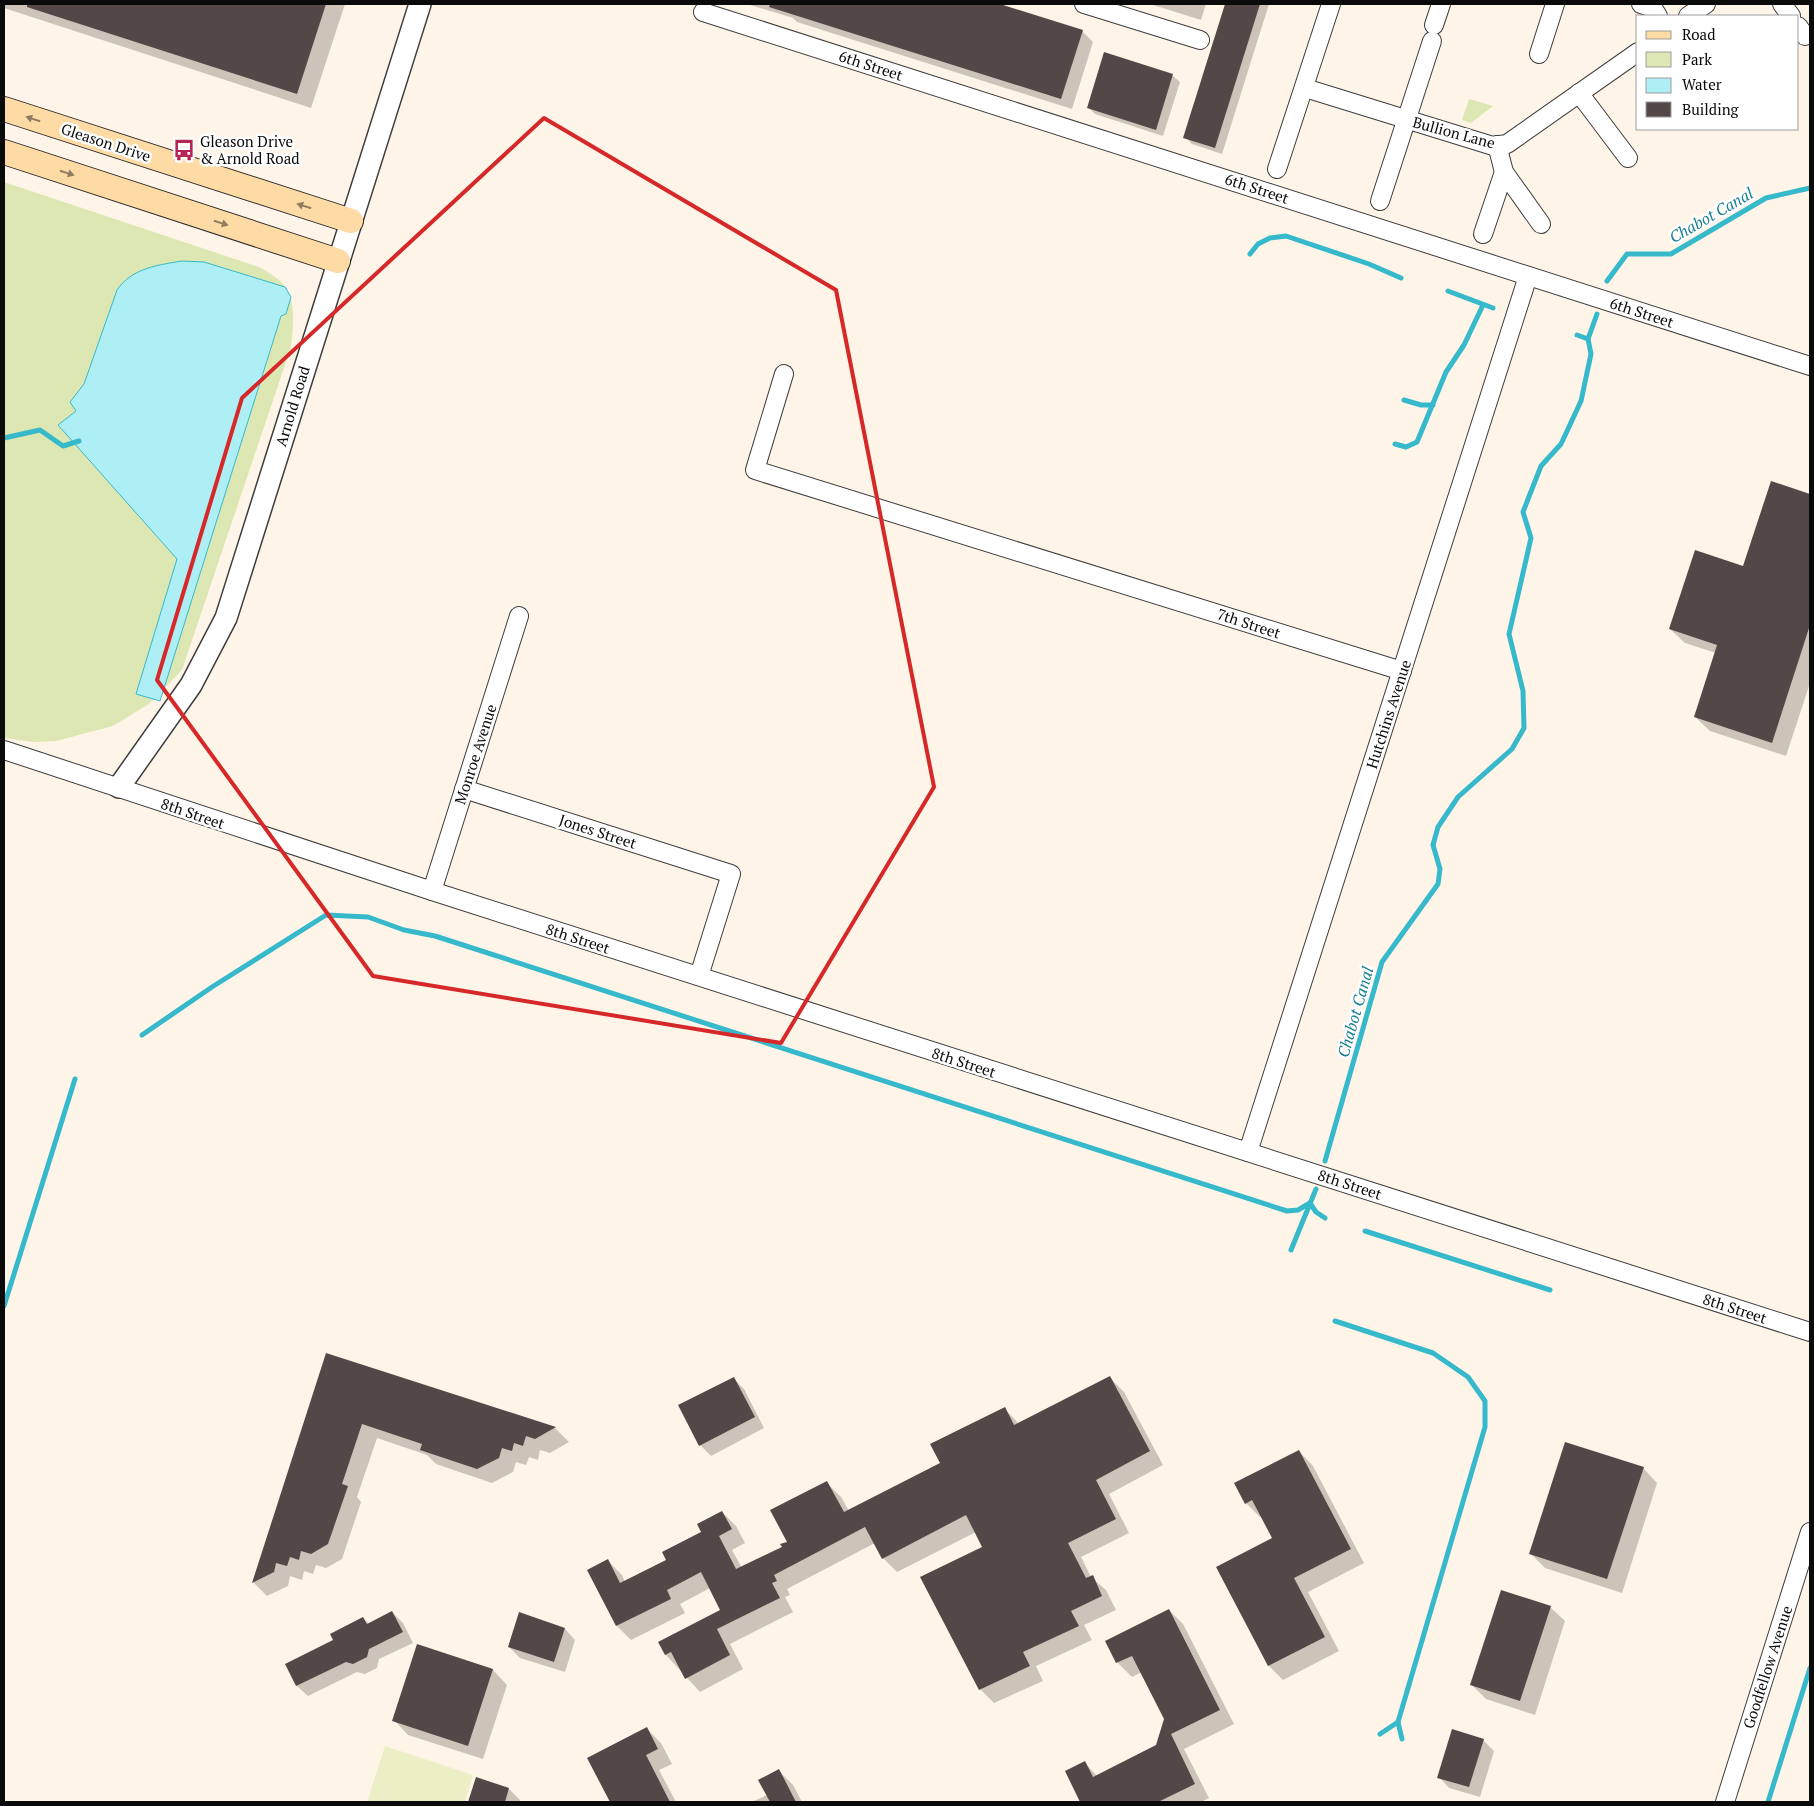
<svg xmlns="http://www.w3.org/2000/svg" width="1814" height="1806" viewBox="0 0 1814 1806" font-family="'PT Serif',serif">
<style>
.green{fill:#dde7b3}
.pitch{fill:#ecefc5}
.water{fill:#aeeef5;stroke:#36b9cb}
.shadow{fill:#0003}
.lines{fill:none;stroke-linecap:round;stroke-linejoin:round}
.stream{stroke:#36b9cb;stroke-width:5}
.building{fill:#534847}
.minor-casing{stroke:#3d3d3d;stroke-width:20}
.tertiary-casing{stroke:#3d3d3d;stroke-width:24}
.secondary-casing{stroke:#2c2c2c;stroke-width:26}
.minor{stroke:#fff;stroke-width:18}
.tertiary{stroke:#fff;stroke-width:21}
.secondary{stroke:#fedaa4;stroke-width:24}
.oneway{fill:#907c5f}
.marked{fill:none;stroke:#d62828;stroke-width:4;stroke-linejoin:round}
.labels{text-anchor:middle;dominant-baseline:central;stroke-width:5;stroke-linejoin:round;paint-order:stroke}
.street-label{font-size:15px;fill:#0a0a0a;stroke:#fff}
.poi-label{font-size:15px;fill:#0a0a0a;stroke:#fff;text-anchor:start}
.water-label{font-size:16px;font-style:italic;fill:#177f92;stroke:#fff}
</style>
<rect width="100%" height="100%" fill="#fff4e8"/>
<g class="green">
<polygon points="1469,99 1493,106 1471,123 1462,120"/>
<path d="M4 182 259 267C266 271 273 275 279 280 298 294 293 327 291 347L182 670 149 704 113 726 56 741 33 742 4 738Z"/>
</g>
<polygon class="pitch" points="385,1746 473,1775 465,1802 367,1802"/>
<path class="water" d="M182 261 204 262 285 287 291 297 286 314 281 316 160 701 136 694 177 559 58 425 76 411 70 402 84 384 117 290C132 268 158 265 182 261Z"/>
<g class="shadow">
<polygon points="4,4 345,4 311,108 4,8"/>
<polygon points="747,4 996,4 1082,31 1093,42 1072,109 797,22 793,18"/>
<polygon points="1150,4 1206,4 1201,20"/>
<polygon points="1226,4 1269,4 1222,154 1192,144 1185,137"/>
<polygon points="1105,54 1173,76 1180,82 1163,136 1095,114 1088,107"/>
<polygon points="1772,483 1810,495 1810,683 1786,756 1710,731 1695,717 1716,653 1685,643 1670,629 1744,567"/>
<polygon points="327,1354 555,1428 569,1442 550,1453 540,1450 538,1460 529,1457 526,1465 516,1462 513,1472 492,1483 436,1464 427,1455 377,1438 357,1497 361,1502 342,1559 326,1568 316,1565 313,1574 304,1571 302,1580 290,1576 288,1586 267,1596 253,1582"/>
<polygon points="733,1378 744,1389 764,1428 711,1456 700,1445"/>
<polygon points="1110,1378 1124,1392 1163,1465 1109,1494 1129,1533 1081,1557 1091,1577 1106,1590 1116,1610 1084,1625 1092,1640 1036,1666 1043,1681 994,1703 980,1689 984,1547 976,1532 897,1572 883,1558 875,1543 787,1589 790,1595 785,1597 793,1612 730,1644 743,1669 700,1692 666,1655 660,1642 722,1610 710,1588 680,1604 685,1613 631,1640 617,1626 589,1570 608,1561 622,1575 625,1582 668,1560 703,1533 722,1512 736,1526 745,1543 732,1550 742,1568 783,1547 789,1542 827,1483 841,1497 849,1511 942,1464 1004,1408 1019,1424"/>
<polygon points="1299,1451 1313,1466 1364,1563 1308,1592 1339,1651 1283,1680 1269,1666 1218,1567 1274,1538 1262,1516 1260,1517 1246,1503"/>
<polygon points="1643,1468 1657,1483 1622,1593 1545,1568 1530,1553"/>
<polygon points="1550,1607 1565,1621 1535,1715 1486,1699 1471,1684"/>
<polygon points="1169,1610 1183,1624 1234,1724 1184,1749 1209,1798 1201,1802 1082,1802 1066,1772 1085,1763 1097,1776 1157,1746 1166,1719 1142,1672 1132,1677 1117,1662 1107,1641"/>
<polygon points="392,1612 403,1623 413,1643 379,1659 377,1668 365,1674 357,1672 308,1696 297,1686 287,1665 335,1641 363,1618 369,1624"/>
<polygon points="520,1614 565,1629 575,1640 565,1672 520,1658 509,1647"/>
<polygon points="418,1646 493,1670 507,1685 483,1759 408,1735 394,1720"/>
<polygon points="647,1729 661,1743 672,1764 659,1770 676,1802 611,1802 589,1758"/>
<polygon points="1483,1740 1494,1751 1480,1797 1449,1788 1439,1777"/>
<polygon points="779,1771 793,1785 802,1802 752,1802 767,1795"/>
<polygon points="477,1779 509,1789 520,1800 519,1802 469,1802"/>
</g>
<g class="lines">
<g class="stream">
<polyline points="1250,254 1258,244 1270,238 1286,236 1369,264 1401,278"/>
<polyline points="1607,281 1627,254 1671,254 1766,198 1810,188"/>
<polyline points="1448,291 1493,308"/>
<polyline points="1577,335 1588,339"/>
<polyline points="1404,400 1421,405 1433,405"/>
<polyline points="4,438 40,430 63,446 79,441"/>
<polyline points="1395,444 1406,447 1417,442 1446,372 1464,345 1483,305"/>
<polyline points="142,1035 212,987 326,915 368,917 404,930 435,936 1287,1211 1298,1210 1310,1203"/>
<polyline points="1325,1161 1382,962 1438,884 1440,869 1433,845 1438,827 1458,797 1512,749 1524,728 1523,691 1509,634 1531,538 1523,512 1541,466 1561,444 1581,401 1591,354 1588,339 1597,314"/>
<polyline points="1310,1203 1316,1212 1325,1218"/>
<polyline points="1365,1231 1550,1290"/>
<polyline points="1291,1250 1316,1189"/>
<polyline points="4,1306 75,1079"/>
<polyline points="1335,1321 1433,1353 1468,1377 1485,1401 1485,1427 1398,1722 1380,1734"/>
<polyline points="1398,1722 1402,1739"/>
<polyline points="1768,1802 1810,1668"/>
</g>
</g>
<g class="building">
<polygon points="27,4 326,4 297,94 27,7"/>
<polygon points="770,4 1000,4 1083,30 1061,99 769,7"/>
<polygon points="1225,4 1260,4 1215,148 1183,138"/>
<polygon points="1104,52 1173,74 1156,130 1087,108"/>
<polygon points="1771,481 1810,494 1810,625 1772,743 1694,717 1717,645 1669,629 1695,550 1743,566"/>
<polygon points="326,1353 556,1427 535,1439 526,1436 523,1446 514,1443 512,1451 502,1448 499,1458 477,1469 420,1450 422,1444 362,1424 342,1484 348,1486 328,1544 311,1554 301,1551 299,1560 290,1557 287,1566 276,1563 274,1572 252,1583"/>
<polygon points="1110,1376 1150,1451 1096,1480 1116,1519 1068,1543 1086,1578 1093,1575 1102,1596 1071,1611 1079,1626 1023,1652 1030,1666 979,1690 920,1577 982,1547 966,1515 882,1559 865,1527 774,1575 777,1581 772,1583 780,1598 717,1629 730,1655 685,1679 671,1652 665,1655 658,1642 720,1610 701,1572 667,1590 671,1599 616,1626 587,1570 608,1559 620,1583 666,1560 662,1552 701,1532 697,1524 722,1511 732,1529 719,1536 736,1569 782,1547 780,1544 787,1542 770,1510 827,1481 844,1512 940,1463 930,1444 1005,1407 1014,1425"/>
<polygon points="734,1377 755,1417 699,1446 678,1405"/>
<polygon points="1565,1442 1644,1467 1607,1579 1529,1554"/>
<polygon points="1299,1450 1351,1549 1294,1578 1325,1637 1268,1666 1216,1567 1272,1538 1252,1500 1245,1504 1234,1483"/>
<polygon points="1501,1590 1551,1606 1520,1701 1470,1685"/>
<polygon points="1169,1609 1220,1710 1171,1734 1195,1784 1158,1802 1080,1802 1065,1771 1085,1761 1093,1777 1156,1745 1164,1719 1132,1656 1116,1663 1105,1641"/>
<polygon points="392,1611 403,1632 369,1649 367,1657 353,1664 346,1662 296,1686 285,1664 333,1640 330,1634 363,1617 367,1624"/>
<polygon points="519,1612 565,1628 554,1662 508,1647"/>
<polygon points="417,1644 493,1669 468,1746 392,1721"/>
<polygon points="647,1727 658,1749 646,1755 670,1802 610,1802 587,1758"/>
<polygon points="1452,1729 1484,1739 1469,1787 1437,1778"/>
<polygon points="779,1769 796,1802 770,1802 758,1780"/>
<polygon points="476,1777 509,1788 505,1802 468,1802"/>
</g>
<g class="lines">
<g class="minor-casing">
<g id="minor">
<polyline points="1084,4 1200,40"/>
<polyline points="1641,4 1653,8 1658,16"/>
<polyline points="1782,4 1791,16"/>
<polyline points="703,12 1810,366"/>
<polyline points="1688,16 1706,4"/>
<polyline points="1434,25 1441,4"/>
<polyline points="1798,26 1805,36"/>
<polyline points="1539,54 1555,4"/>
<polyline points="1305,88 1493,146 1507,144 1638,52"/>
<polyline points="1579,93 1628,158"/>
<polyline points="1497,145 1504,172 1541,224"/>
<polyline points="1277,169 1331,4"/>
<polyline points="1380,201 1432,41"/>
<polyline points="1483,234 1504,172"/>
<polyline points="784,374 755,470 1402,671"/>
<polyline points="4,750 432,891 1810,1332"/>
<polyline points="464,789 731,874 699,976"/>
<polyline points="432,891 519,616"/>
<polyline points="1248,1152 1528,276"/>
<polyline points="1725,1802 1810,1532"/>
</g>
</g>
<g class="tertiary-casing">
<polyline id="tertiary" points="119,787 191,685 226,618 420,4"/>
</g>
<g class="secondary-casing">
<g id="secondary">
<polyline points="4,109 351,221"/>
<polyline points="4,152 338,261"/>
</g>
</g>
<use href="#minor" class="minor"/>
<use href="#tertiary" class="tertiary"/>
<use href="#secondary" class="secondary"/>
</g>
<defs><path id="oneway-solid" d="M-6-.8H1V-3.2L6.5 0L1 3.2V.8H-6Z" transform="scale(1.25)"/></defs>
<g class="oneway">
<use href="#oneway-solid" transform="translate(33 119) rotate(-162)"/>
<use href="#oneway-solid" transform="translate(67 173) rotate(18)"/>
<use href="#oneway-solid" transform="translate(304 206) rotate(-162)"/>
<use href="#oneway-solid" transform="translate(221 223) rotate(18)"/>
</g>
<path class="marked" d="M544 118 836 290 934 787 781 1043 373 976 157 680 242 398Z"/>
<defs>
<g id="bus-bare" transform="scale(1.725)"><path d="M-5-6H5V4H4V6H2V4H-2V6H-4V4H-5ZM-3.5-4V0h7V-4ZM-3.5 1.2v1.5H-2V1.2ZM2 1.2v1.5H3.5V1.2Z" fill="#b72555" stroke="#fff" stroke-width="2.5" paint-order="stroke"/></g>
</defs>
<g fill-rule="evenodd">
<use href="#bus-bare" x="184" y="150"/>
</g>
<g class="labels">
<g class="street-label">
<text transform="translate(871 65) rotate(18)">6th Street</text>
<text transform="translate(1454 132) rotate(15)">Bullion Lane</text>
<text transform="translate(106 142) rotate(18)">Gleason Drive</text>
<text transform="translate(1257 188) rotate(18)">6th Street</text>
<text transform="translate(1642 312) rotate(18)">6th Street</text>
<text transform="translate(292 406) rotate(-73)">Arnold Road</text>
<text transform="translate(1249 623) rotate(18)">7th Street</text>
<text transform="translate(1388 714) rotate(-72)">Hutchins Avenue</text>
<text transform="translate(475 754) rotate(-72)">Monroe Avenue</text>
<text transform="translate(193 813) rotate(19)">8th Street</text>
<text transform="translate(598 831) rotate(18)">Jones Street</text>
<text transform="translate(578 938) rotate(18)">8th Street</text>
<text transform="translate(964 1062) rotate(18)">8th Street</text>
<text transform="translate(1350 1184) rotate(18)">8th Street</text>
<text transform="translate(1735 1308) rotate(18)">8th Street</text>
<text transform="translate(1767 1667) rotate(-72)">Goodfellow Avenue</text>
</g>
<g class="poi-label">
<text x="200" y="141">Gleason Drive<tspan x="200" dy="17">&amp; Arnold Road</tspan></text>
</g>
<g class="water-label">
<text transform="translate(1711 215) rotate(-30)">Chabot Canal</text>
<text transform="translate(1355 1012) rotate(-74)">Chabot Canal</text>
</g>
</g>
<rect width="1814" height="1806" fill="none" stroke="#0a0a0a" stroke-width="10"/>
<rect x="1636" y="15" width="162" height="115" fill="#ffffff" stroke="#9d9d9d"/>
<rect x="1646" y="31" width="25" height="8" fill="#fedaa4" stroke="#9d9d9d"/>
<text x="1682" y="40" font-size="15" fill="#0a0a0a">Road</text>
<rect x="1646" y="52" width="25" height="15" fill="#dde7b3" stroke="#9d9d9d"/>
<text x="1682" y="65" font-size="15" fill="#0a0a0a">Park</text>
<rect x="1646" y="78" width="25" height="15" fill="#aeeef5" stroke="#9d9d9d"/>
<text x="1682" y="90" font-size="15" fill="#0a0a0a">Water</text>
<rect x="1646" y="102" width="25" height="15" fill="#534847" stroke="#9d9d9d"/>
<text x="1682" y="115" font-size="15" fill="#0a0a0a">Building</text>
</svg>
